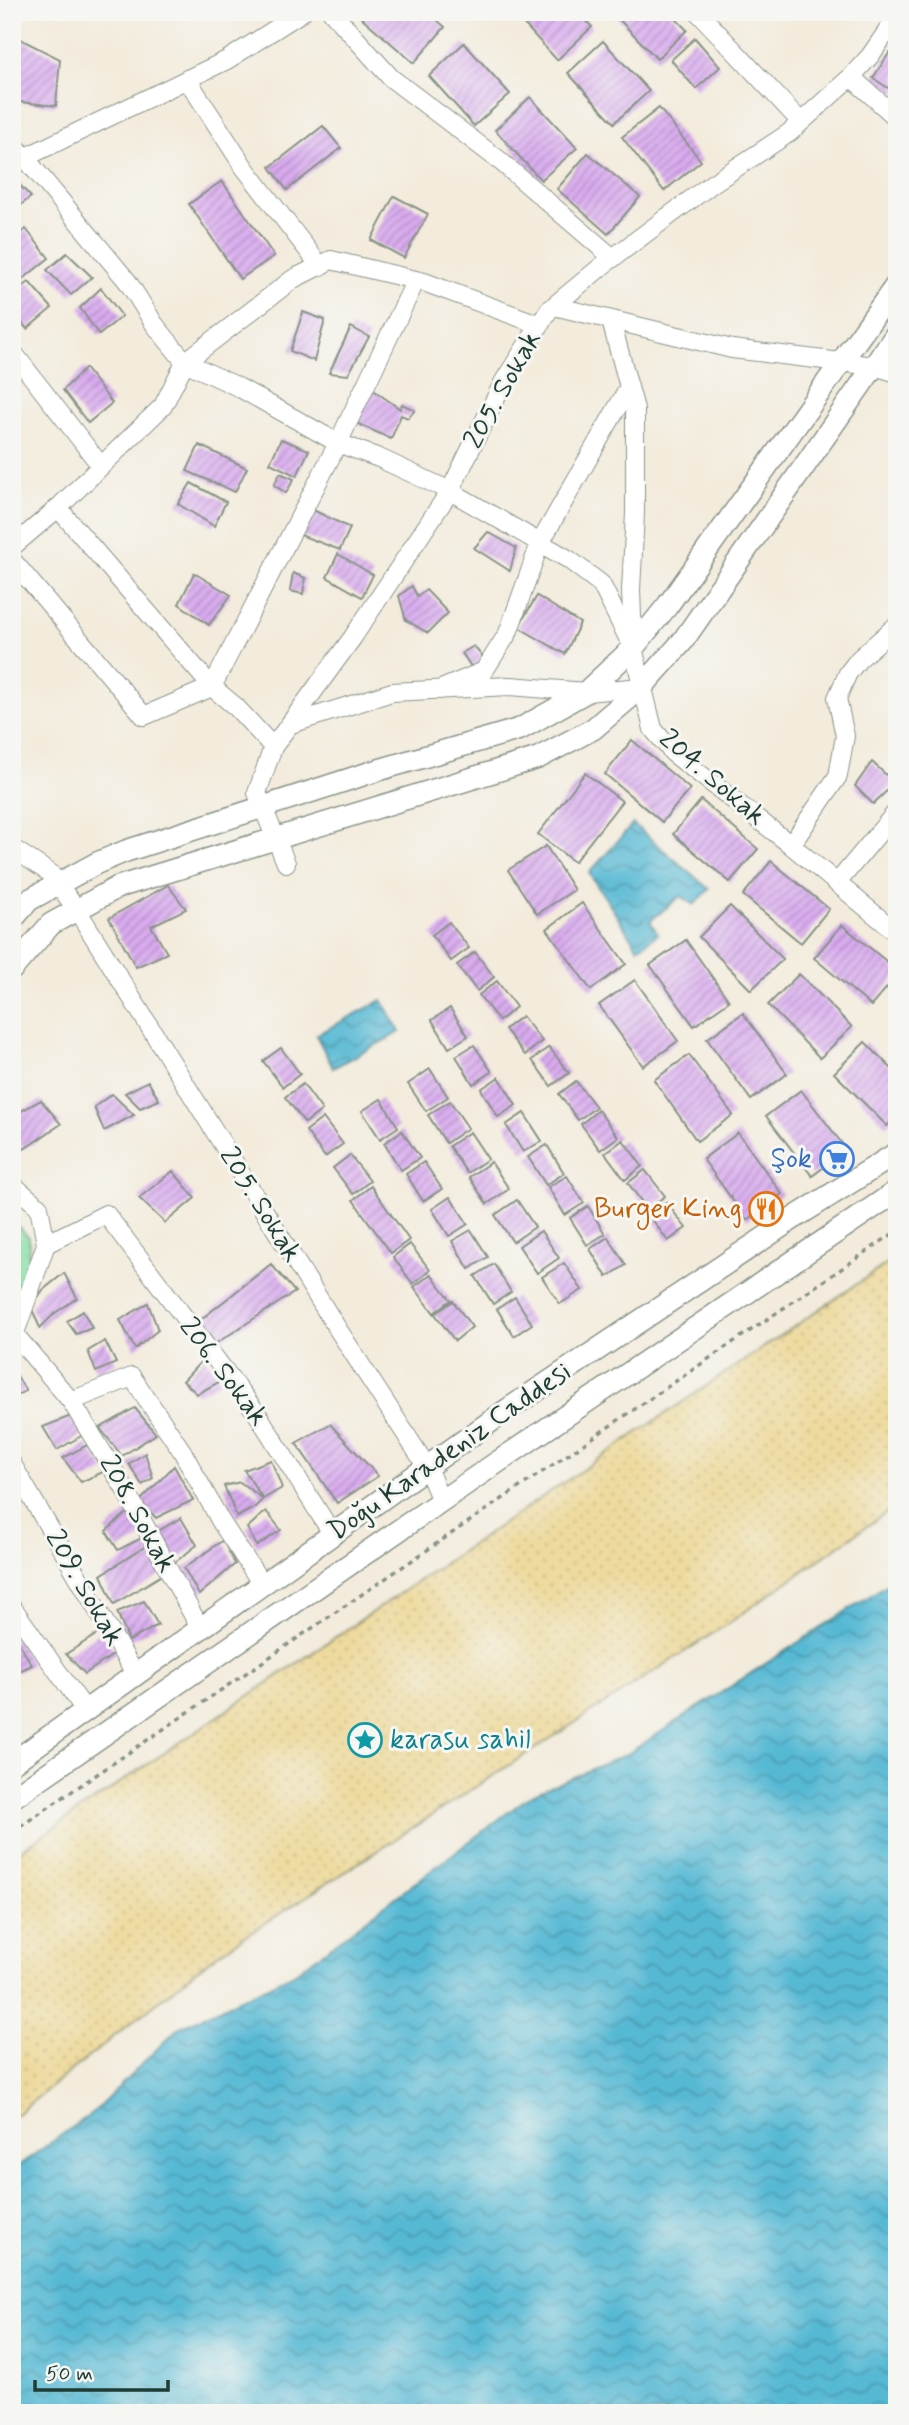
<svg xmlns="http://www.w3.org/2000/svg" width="909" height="2425" viewBox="0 0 909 2425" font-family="Mynerve,sans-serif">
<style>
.sand{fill:url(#sand-dots);stroke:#868c69;stroke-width:2}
.park{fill:url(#park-tufts);stroke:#528e6c;stroke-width:2}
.water{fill:url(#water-waves);stroke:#3a7b84;stroke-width:2}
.building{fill:url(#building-hatch)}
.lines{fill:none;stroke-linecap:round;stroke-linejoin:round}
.minor-casing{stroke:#899488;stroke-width:20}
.major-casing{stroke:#899488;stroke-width:24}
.path{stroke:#899488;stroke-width:3.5;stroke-dasharray:5 5;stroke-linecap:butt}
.minor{stroke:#fff;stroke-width:18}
.major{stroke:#fff;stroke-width:21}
.labels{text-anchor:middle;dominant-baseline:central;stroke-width:6;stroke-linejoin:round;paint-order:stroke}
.street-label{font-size:28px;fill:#1f3d34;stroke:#f6f6f2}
.shop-label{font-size:28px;fill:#366cbe;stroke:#f6f6f2;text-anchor:end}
.food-label{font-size:28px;fill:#c56008;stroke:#f6f6f2;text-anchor:end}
.culture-label{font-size:28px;fill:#0d838f;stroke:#f6f6f2;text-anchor:start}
</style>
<defs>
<pattern id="sand-dots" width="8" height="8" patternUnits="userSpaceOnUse" patternTransform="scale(1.75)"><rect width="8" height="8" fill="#eeda9e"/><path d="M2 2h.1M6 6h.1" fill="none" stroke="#ccbc89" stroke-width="1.8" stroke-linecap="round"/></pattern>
<pattern id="park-tufts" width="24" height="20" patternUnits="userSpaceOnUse" patternTransform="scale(1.75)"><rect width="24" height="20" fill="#85dea4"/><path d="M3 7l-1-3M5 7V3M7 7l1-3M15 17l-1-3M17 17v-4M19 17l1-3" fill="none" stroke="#72bf8e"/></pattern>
<pattern id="water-waves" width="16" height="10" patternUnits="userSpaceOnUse" patternTransform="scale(1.75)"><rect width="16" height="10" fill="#56b9d4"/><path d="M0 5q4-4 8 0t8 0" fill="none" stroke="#4798ad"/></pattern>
<pattern id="building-hatch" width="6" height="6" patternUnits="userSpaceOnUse" patternTransform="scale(1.75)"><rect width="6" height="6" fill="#d9abef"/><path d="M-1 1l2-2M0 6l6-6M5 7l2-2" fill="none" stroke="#af8cc2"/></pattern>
</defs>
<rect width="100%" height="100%" fill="#f6f6f2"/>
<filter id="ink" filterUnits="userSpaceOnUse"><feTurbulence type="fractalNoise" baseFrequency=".0143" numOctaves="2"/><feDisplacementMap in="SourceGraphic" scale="14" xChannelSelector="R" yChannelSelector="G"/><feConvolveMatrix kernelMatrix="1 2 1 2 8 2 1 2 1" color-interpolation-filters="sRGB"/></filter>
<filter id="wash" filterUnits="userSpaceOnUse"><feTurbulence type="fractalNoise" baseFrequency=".00686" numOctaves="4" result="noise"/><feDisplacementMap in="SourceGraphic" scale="28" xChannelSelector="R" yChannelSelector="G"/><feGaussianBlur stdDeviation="1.57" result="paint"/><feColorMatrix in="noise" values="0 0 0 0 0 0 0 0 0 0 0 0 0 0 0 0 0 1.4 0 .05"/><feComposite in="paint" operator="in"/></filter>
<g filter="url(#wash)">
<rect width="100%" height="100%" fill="#f3ebdb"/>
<polygon class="sand" points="897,1257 897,1505 726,1625 216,1955 12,2118 12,1856"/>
<polygon class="park" points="12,1221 29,1237 29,1260 12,1304"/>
<g class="water">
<polygon points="633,824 709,889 694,905 681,896 650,921 658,934 638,948 589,873"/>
<polygon points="382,1000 400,1032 333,1068 316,1035"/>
<polygon points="897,1578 897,2413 12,2413 12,2170 94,2112 178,2028 294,1974 531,1795 627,1754"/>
</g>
<g id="blocks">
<g class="building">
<polygon points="368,12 428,12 445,27 414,63 362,18"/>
<polygon points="513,12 578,12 592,27 557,60"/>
<polygon points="612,12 669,12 687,30 657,59"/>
<polygon points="18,38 60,59 56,106 12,101 12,60 15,60"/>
<polygon points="695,38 720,67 696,89 671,60"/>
<polygon points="603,41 649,91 614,123 568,73"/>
<polygon points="464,43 510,94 474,126 429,76"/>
<polygon points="890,52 897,56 897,94 873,78"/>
<polygon points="530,97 577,148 541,180 495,130"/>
<polygon points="659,108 701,161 664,191 622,137"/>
<polygon points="323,126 341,148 287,190 270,167"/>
<polygon points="588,153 640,197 608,234 557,189"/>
<polygon points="12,177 31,197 12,212"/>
<polygon points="222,181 274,256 240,279 189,204"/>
<polygon points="394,196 428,214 404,258 371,240"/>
<polygon points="26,229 49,258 12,288 12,239"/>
<polygon points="67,253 92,277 71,295 47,270"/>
<polygon points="29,282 52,308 27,329 12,311 12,295"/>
<polygon points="101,288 122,316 99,335 80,308"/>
<polygon points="303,312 325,320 314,361 290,351"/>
<polygon points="351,327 369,337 348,375 329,373"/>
<polygon points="85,368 112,403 88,423 63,390"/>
<polygon points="372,389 400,409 402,404 415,410 408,418 401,415 391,439 354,422"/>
<polygon points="281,439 309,450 297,476 270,463"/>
<polygon points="199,445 247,468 235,492 187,471"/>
<polygon points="280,473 294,479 286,493 274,485"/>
<polygon points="191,483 226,502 214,526 178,504"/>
<polygon points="311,509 350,528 340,550 300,535"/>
<polygon points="488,532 516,548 510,571 474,548"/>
<polygon points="338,554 373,575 362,597 327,577"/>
<polygon points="194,573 231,595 209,625 179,604"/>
<polygon points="293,573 305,578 303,594 290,591"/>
<polygon points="412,586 417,596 426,590 448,613 428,633 406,620 399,596"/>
<polygon points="537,596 580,623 565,654 518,627"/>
<polygon points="474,646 484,659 472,668 462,653"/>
<polygon points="632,740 690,789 662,822 605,774"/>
<polygon points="872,762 895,783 873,804 855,786"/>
<polygon points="585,773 622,801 574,862 538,834"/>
<polygon points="701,800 758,849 730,882 673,834"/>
<polygon points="546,846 574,890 537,914 508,870"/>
<polygon points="771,861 829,909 801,943 743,895"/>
<polygon points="168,885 186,909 151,926 167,953 136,967 109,918"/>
<polygon points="582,903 626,964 591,990 547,929"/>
<polygon points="730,906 783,959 751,990 699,937"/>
<polygon points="449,922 469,948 451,961 432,935"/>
<polygon points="842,925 897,970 897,976 871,1006 814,958"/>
<polygon points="686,940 729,1001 694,1026 650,965"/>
<polygon points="475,952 494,977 477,991 457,965"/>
<polygon points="799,974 852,1027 820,1058 768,1005"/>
<polygon points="635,980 678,1041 643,1066 599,1005"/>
<polygon points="497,981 516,1007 499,1021 479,995"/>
<polygon points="450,1008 468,1036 449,1048 432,1020"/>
<polygon points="743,1013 787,1074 751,1100 707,1039"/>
<polygon points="522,1016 542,1041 525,1055 505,1029"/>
<polygon points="865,1042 897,1074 897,1116 887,1126 834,1073"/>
<polygon points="474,1045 492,1072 473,1084 456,1056"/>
<polygon points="549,1047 569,1073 551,1086 532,1060"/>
<polygon points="281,1048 300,1074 283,1087 263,1061"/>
<polygon points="689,1055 733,1115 697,1141 654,1080"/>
<polygon points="430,1069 448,1097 426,1111 408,1084"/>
<polygon points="499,1077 516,1105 498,1117 481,1089"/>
<polygon points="148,1081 159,1100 140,1108 125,1093"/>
<polygon points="576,1081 596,1107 578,1120 559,1094"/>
<polygon points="303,1084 322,1110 305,1123 285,1097"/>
<polygon points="801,1090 847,1150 812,1176 766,1116"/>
<polygon points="112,1094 134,1115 104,1131 94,1107"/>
<polygon points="381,1099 398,1127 380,1139 362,1111"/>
<polygon points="41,1100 61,1124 24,1149 12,1131 12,1116"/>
<polygon points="450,1101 468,1128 446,1143 428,1115"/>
<polygon points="598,1110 618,1137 600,1150 581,1124"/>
<polygon points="524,1113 542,1141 523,1152 506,1125"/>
<polygon points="323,1118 343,1144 325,1157 306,1131"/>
<polygon points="402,1131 420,1158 401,1170 384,1143"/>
<polygon points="470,1132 488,1159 467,1173 449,1146"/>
<polygon points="738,1133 782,1194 747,1220 703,1159"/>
<polygon points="623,1140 642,1166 625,1180 605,1153"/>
<polygon points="547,1145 564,1173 546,1185 528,1157"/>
<polygon points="350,1155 370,1181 353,1194 333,1168"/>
<polygon points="424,1162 442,1189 423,1201 406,1174"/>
<polygon points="491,1162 509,1189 487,1204 469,1177"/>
<polygon points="645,1170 665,1196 647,1209 628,1183"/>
<polygon points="173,1171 195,1198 165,1223 139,1198"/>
<polygon points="567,1176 584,1203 565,1215 548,1187"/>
<polygon points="371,1186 409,1240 391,1253 353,1200"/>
<polygon points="450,1197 468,1224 449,1236 432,1209"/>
<polygon points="517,1200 535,1227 513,1242 495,1215"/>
<polygon points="666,1202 686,1228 668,1241 649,1215"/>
<polygon points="588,1206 605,1234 587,1245 570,1218"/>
<polygon points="471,1230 488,1257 469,1269 452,1241"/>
<polygon points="541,1231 559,1258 537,1273 519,1246"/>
<polygon points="608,1237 626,1265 607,1277 590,1249"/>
<polygon points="410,1244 430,1270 413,1284 393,1257"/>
<polygon points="564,1263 582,1290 560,1304 542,1277"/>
<polygon points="271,1264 295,1292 215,1344 199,1321"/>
<polygon points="494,1264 511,1292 493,1304 475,1276"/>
<polygon points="64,1273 77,1298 55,1313 40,1328 31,1307 43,1290"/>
<polygon points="431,1274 451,1300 434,1313 414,1287"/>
<polygon points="515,1297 532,1324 514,1336 497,1309"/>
<polygon points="453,1301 472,1327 455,1341 435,1314"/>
<polygon points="148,1303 158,1330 135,1349 120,1320"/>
<polygon points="83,1311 92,1328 76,1334 67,1321"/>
<polygon points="105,1341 116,1363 96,1372 88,1351"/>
<polygon points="205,1357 221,1381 197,1394 183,1381"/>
<polygon points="12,1368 26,1391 12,1397"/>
<polygon points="135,1408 156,1434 122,1456 100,1428"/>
<polygon points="71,1416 83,1435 57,1450 43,1427"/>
<polygon points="330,1424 378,1476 337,1503 296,1443"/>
<polygon points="87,1445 105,1471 81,1482 63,1458"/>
<polygon points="145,1453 153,1478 142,1485 129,1464"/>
<polygon points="271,1460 282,1488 263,1499 254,1508 237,1517 224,1486 240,1482 263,1499 244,1470"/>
<polygon points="174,1466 193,1500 156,1518 140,1501"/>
<polygon points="129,1511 142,1538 118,1550 106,1531"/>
<polygon points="266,1511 281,1530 257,1546 247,1528"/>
<polygon points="181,1518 197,1545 174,1563 158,1531"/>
<polygon points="223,1540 235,1564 199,1595 184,1568"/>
<polygon points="146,1546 162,1575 114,1604 101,1575"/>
<polygon points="144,1601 158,1625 129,1641 117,1612"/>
<polygon points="99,1633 117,1652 85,1674 66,1654"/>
<polygon points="14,1635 32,1665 17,1672 12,1667"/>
</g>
</g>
</g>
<g filter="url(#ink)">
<use href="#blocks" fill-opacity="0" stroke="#899488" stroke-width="2"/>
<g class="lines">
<g class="minor-casing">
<g id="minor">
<polyline points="332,12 391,78 499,160 613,258"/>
<polyline points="698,12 800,121"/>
<polyline points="851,77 897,118"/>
<polyline points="187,79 244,167 320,266"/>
<polyline points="12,142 128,282 155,325 185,362 238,387 338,443 379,458 450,491 568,559 601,584 633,648 653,729 673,753 791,845 897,933"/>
<polyline points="24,158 227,60 302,12"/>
<polyline points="416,280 338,443 212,687 58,508 163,406 185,362 293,279 331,260 424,282 540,325"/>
<polyline points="554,306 732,349 874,366 897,373"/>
<polyline points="611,321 635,409 635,513 631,590 633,643"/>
<polyline points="12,351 101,466"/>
<polyline points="12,547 58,508"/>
<polyline points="12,560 144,716 212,687 236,707 273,747"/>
<polyline points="439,690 484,671 508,633 540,543 629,387"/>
<polyline points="291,724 392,692 510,686 586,692 642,687"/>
<polyline points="791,845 838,776 845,736 837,698 848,673 859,659 897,625"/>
<polyline points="12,848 50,873 77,910 337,1328 427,1467 441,1501"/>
<polyline points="286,863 257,793 273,747 353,637 450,491 504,381 549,310 602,266 713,183 789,133 851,77 870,56 897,17"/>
<polyline points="837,883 897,811"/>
<polyline points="12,1184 39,1207 46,1244 12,1342"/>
<polyline points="46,1244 106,1214 258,1415 333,1535"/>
<polyline points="16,1336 71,1401 132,1377 182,1451 221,1522 262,1584"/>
<polyline points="71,1401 125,1489 200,1628"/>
<polyline points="12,1464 135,1674"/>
<polyline points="12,1607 85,1710"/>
</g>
</g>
<g class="major-casing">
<g id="major">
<polyline points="12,920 29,900 97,863 126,851 375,771 520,729 586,692 633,648 668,605 897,284"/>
<polyline points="12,969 51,924 118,887 538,758 593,729 642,687 682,642 897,333"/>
<polyline points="12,1763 504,1412 794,1218 897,1153"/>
<polyline points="12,1798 486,1470 897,1191"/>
</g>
</g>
<polyline class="path" points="12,1832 897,1231"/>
<use href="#minor" class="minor"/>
<use href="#major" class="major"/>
</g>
</g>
<defs>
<g id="supermarket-ring" transform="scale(1.75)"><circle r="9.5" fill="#f6f6f2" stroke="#3f7fe0" stroke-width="1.5"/><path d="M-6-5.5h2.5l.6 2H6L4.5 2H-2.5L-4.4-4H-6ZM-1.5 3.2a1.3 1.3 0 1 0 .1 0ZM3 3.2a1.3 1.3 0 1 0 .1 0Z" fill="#3f7fe0"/></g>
<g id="restaurant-ring" transform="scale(1.75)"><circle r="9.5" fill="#f6f6f2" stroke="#e8710a" stroke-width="1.5"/><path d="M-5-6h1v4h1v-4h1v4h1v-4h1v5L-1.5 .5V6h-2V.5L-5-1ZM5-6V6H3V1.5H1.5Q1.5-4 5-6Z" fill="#e8710a"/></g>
<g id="sight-ring" transform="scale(1.75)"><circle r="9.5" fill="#f6f6f2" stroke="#0f9aa8" stroke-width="1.5"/><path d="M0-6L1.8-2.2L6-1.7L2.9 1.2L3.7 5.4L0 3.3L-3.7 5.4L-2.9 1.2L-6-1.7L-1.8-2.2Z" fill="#0f9aa8"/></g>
</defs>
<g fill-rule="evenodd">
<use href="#supermarket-ring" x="837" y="1159"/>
<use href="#restaurant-ring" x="766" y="1209"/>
<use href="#sight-ring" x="365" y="1740"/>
</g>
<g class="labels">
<g class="street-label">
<text transform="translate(503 390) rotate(-61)">205. Sokak</text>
<text transform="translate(712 778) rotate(41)">204. Sokak</text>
<text transform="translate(260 1205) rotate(58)">205. Sokak</text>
<text transform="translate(223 1372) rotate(53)">206. Sokak</text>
<text transform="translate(450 1452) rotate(-35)">Doğu Karadeniz Caddesi</text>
<text transform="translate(137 1514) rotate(61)">208. Sokak</text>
<text transform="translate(84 1588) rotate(60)">209. Sokak</text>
</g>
<g class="shop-label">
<text x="812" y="1159">Şok</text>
</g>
<g class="food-label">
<text x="742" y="1209">Burger King</text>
</g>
<g class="culture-label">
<text x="390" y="1740">karasu sahil</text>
</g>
</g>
<rect width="909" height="2425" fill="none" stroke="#f6f6f2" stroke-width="42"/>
<path d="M35 2380v10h133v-10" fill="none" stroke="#1f3d34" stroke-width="3.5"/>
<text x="46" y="2380" font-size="21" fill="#1f3d34" stroke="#f6f6f2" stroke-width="5" paint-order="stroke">50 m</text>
</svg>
